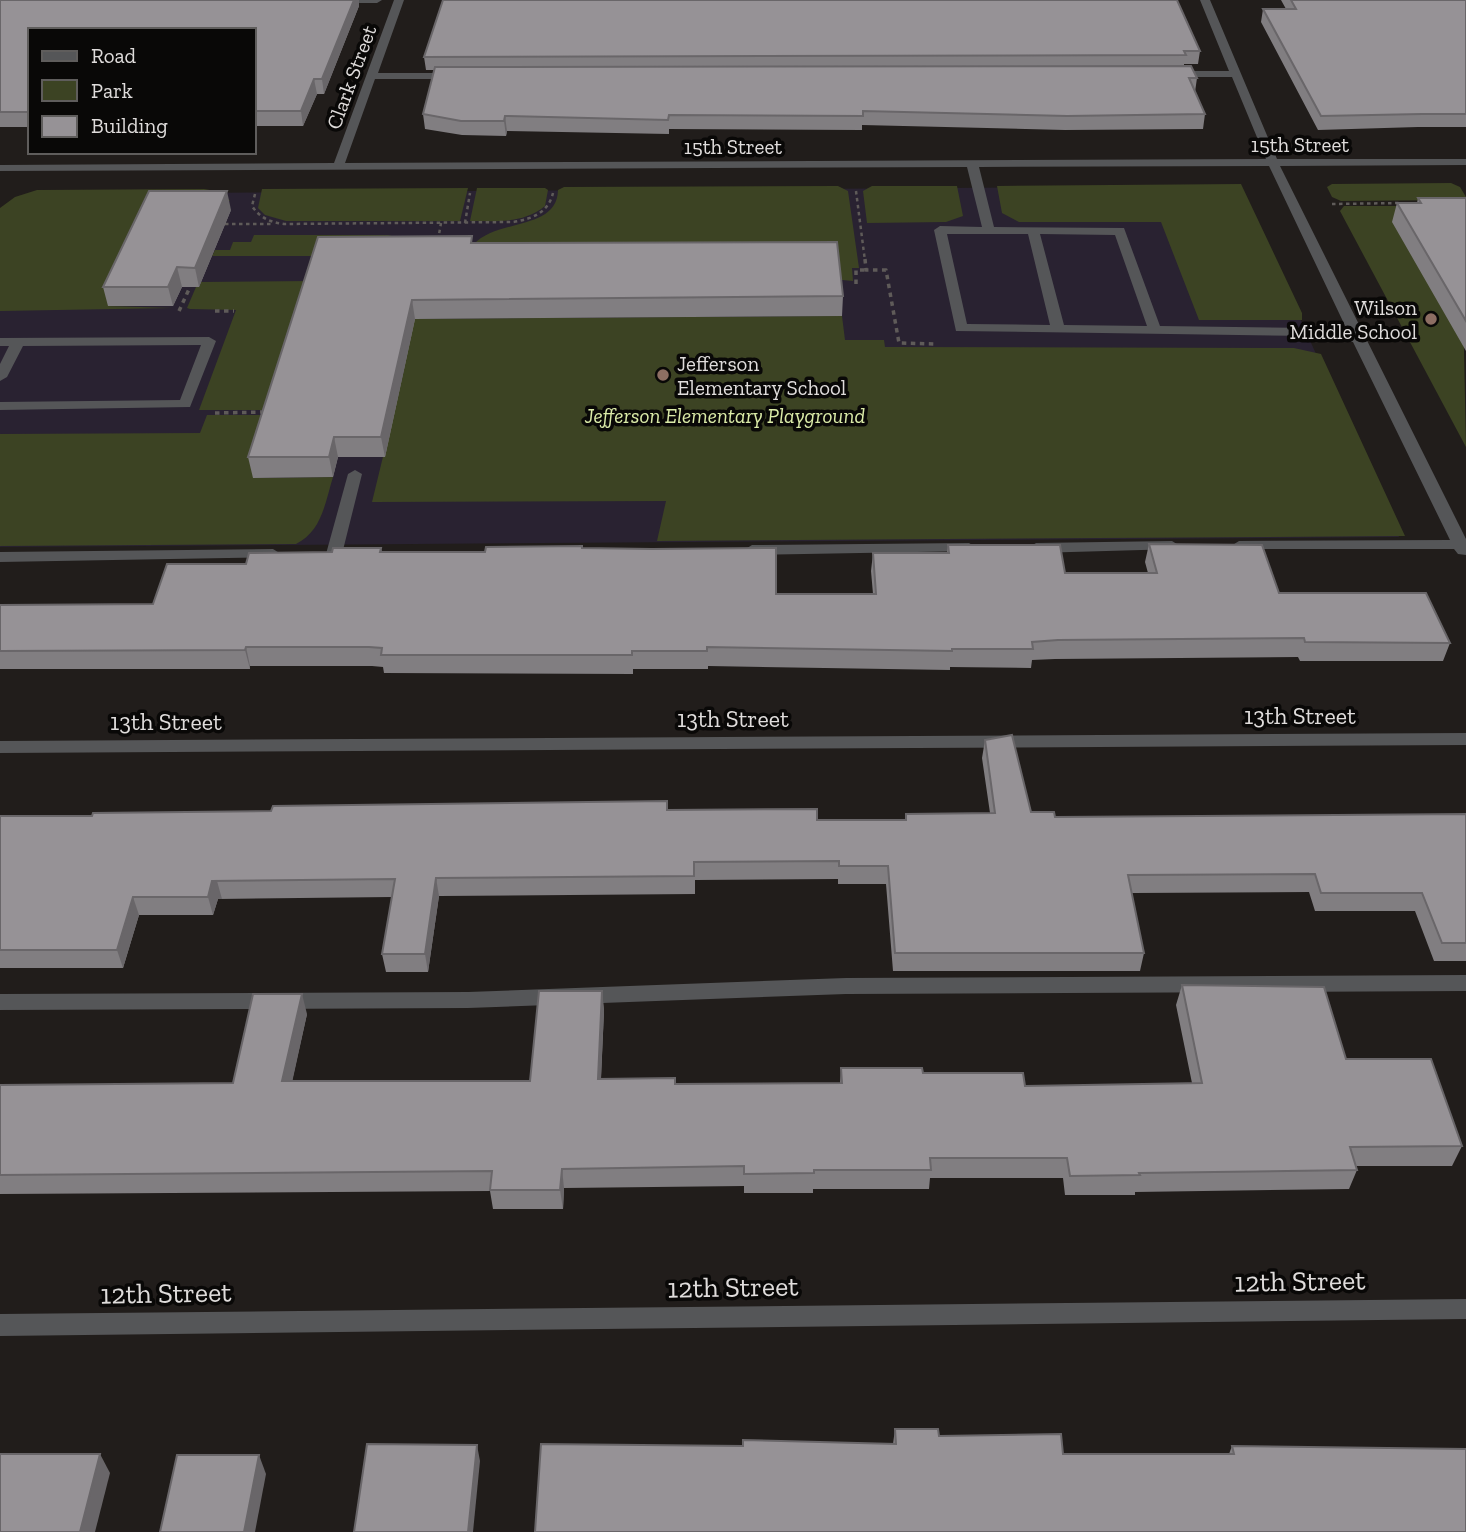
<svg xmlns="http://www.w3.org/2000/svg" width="1466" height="1532" viewBox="0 0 1466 1532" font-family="'Zilla Slab',serif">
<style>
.education{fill:#292231}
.green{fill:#3c4323}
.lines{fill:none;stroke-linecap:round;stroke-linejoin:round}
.path-far1{stroke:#5f5b59;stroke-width:2.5;stroke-dasharray:3.5 3.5;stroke-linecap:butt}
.path{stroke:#5f5b59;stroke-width:3.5;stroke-dasharray:4.5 4.5;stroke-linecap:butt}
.minor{fill:#555658;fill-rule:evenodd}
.wall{fill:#817e81}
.shaded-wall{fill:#696669}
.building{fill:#969296;stroke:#696669;stroke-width:2}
.education-dot{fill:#8d6e63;stroke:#090807;stroke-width:2.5}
.labels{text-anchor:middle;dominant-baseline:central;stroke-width:7;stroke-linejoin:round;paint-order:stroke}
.far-street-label{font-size:21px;fill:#dfdcdb;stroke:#090807}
.far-poi-label{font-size:21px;fill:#dfdcdb;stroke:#090807;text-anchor:end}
.far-park-label{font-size:21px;font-style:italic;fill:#dbeba8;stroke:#090807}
.street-label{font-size:24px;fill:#dfdcdb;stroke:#090807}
.near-street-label{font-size:28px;fill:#dfdcdb;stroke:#090807}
</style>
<rect width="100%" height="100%" fill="#211d1b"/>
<polygon class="education" points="1240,186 1399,537 0,547 0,213 34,194"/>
<g class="green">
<polygon points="1451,183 1460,187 1466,197 1460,200 1341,201 1332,197 1327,187 1332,184"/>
<polygon points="1241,184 1302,313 1302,320 1199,320 1161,222 1019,222 1002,213 997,186"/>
<path d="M838 186 848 191 859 268H852L853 281 473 245C497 218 557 231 558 190L564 187Z"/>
<polygon points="872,186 957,186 963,216 946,222 867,223 863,191"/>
<polygon points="468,188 460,221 286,221 265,215 258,208 262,189"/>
<path d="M477 188H545L548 190 545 206C523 224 496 221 470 221Z"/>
<polygon points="204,189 222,192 230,201 213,201 108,306 173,308 0,311 0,208 15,197 37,190"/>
<polygon points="1344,206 1461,206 1466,447 1340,211"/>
<polygon points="254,235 388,235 404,239 406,256 212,256 215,250 230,250 233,242 251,242"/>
<polygon points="314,281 273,410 199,410 236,310 190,309 187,308 196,287 199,287 201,282"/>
<polygon points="842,316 845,340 884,340 885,347 1294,348 1321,354 1405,536 657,541 666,501 372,502 404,370 394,319"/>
<path d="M207 415H271L253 478 333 477C325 503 322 531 296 544L0 546V434L200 433Z"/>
</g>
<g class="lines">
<g class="path-far1">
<polyline points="856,191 865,261"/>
<path d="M255 194 252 206C260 218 270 222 284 224L513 222C532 219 548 213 553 193"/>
<polyline points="1332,204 1401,203"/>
<polyline points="465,223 470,193"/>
<polyline points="225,224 273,224"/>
<polyline points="438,240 441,223"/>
</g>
<g class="path">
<polyline points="865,259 866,270 886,270 899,343 937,344"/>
<polyline points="856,284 856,270 866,270"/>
<polyline points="179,311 190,287"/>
<polyline points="215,311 234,311"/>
<polyline points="215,413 266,412"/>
</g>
<g class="minor">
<polygon points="330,0 382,0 377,3 335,3"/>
<path d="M394 0H404L378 73H456L461 76 456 79H375L345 163 1266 159 1232 77H1174L1169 74 1174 71H1229L1200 0H1210L1277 159H1466V165L1280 166 1466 539V555L1458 554 1454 549H1234L1231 546 1239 541 1450 540 1353 342 1313 336 956 331 934 230 940 226 982 227 967 167 0 171V165L334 163ZM1269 166 1349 334 1313 328 1160 326 1124 228 994 227 979 167ZM947 234H1028L1050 325 967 324ZM1040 234 1115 235 1147 326 1064 325Z"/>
<polygon points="209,337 216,341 190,407 0,410 0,402 180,400 201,345 23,346 7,377 0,381 0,364 9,346 0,346 0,338"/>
<polygon points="355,470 362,474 342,554 334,559 329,557 326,554 348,474"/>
<polygon points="1172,541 1180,546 1177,549 1036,553 1028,548 1036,543"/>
<polygon points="969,543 977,548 974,551 752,555 744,550 752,545"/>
<polygon points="273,549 281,554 278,557 0,562 0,552"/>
<polygon points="1466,733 1466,745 0,753 0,741"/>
<polygon points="1466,975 1466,991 846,994 468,1008 0,1010 0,994 468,992 846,978"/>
<polygon points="1466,1299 1466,1319 0,1336 0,1314"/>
</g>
</g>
<g class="wall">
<polygon points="0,0 359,0 359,6 324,94 317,94 303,126 254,126 254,30 30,30 30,127 0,127"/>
<polygon points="1281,0 1466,0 1466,127 1418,127 1318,130 1261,22 1263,9 1286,9"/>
<polygon points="1200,51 1198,64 1184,64 1184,66 1197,78 1195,92 1205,114 1203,129 1065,130 862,125 862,130 669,129 669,134 507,131 506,136 462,135 425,129 423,114 434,70 426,70 424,57"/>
<polygon points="1418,198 1466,198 1466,351 1392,222 1397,203 1417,203"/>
<polygon points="231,210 199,287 182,287 173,306 108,306 103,287"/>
<polygon points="318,237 843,296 842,316 415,319 385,457 338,457 333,477 253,478 248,457"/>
<polygon points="1149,544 1279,593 1450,643 1443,661 1300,661 1298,657 1055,659 1032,660 1031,668 950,667 950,670 708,666 708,669 633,669 633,674 384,673 383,667 372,666 250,666 250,669 0,669 0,605 153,604 246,564 332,552 381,548 382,552 485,552 583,548 776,594 873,594 871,571 873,553 947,553 948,545 1065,573 1148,573 1145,562"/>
<polygon points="985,740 1031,812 1055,817 1466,814 1466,961 1434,961 1415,911 1315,911 1309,892 1132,893 1144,953 1140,971 893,971 886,884 838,884 838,879 695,880 695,894 439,896 428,972 386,972 382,954 392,897 218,899 213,915 139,915 123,968 0,968 0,816 92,816 667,810 817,820 905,820 906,814 990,813 982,758"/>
<polygon points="1182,985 1346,1059 1462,1146 1452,1166 1356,1166 1357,1170 1349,1189 1135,1192 1135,1195 1065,1195 1063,1178 930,1178 929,1189 813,1189 813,1193 744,1193 744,1186 564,1188 563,1209 493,1209 490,1191 0,1194 0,1085 233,1083 307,1014 292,1081 530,1081 602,991 604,1011 601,1079 675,1084 840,1083 841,1068 923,1073 1025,1086 1192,1083 1176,1005"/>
<polygon points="895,1429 1063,1454 1229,1454 1232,1446 1466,1532 743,1446 893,1444"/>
</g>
<g class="shaded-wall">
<polygon points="354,0 359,0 359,6 324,94 322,79"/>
<polygon points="314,79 317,94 303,126 301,111"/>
<polygon points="505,116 507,131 506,136 504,121"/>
<polygon points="227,191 231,210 199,287 195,268"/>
<polygon points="177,267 182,287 173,306 168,287"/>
<polygon points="412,300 415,319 385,457 381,437"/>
<polygon points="334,437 338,457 333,477 329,457"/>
<polygon points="246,647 250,666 250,669 245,650"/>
<polygon points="436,878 439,896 428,972 425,954"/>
<polygon points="212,881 217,881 222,899 218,899 213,915 208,897"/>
<polygon points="133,897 139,915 123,968 117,950"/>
<polygon points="602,991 604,1011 600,1099 598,1079"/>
<polygon points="302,994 307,1014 288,1101 282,1081"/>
<polygon points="562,1169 564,1188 563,1209 560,1190"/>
<polygon points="477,1445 480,1461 473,1532 468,1532"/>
<polygon points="100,1454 110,1473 95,1532 80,1532"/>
<polygon points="259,1455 266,1474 255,1532 244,1532"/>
</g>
<g class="building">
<polygon points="0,0 354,0 322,79 314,79 301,111 254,111 254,30 30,30 30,112 0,112"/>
<polygon points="443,0 1177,0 1200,51 1184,51 1186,55 424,57"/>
<polygon points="1291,0 1466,0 1466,114 1422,114 1321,116 1263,9 1296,9"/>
<polygon points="1191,66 1197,78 1189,78 1205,114 1067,116 863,111 863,116 669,115 668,120 505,116 504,121 461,121 423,114 435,67"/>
<polygon points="149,191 227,191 195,268 177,267 168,287 103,287"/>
<polygon points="1418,198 1466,198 1466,321 1397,203 1421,203"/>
<polygon points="472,236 471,243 837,242 843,296 412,300 381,437 334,437 329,457 248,457 318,237"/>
<polygon points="1149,544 1262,545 1279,593 1426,593 1450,643 1305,642 1304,638 1058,640 1032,642 1033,649 952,649 952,651 707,647 707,651 632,651 632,655 381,655 382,648 369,647 246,647 245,650 0,651 0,605 153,604 167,564 246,564 249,553 332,552 333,548 381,548 380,552 485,552 486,547 582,546 582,548 652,549 776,548 776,594 876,594 873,553 949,553 948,545 1060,545 1065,573 1157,573"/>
<polygon points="1012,735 1031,812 1054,812 1055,817 1466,814 1466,943 1442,943 1422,893 1321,893 1315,874 1128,875 1144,953 895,953 888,866 839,866 839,861 694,862 694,876 436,878 425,954 382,954 395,879 212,881 208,897 133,897 117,950 0,950 0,816 92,816 93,813 271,811 273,806 667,801 667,810 817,809 817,820 906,820 906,814 995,813 985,740"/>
<polygon points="1182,985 1324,987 1346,1059 1431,1059 1462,1146 1350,1147 1357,1170 1139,1173 1140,1175 1070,1176 1067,1158 930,1158 931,1170 814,1170 814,1173 744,1174 744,1166 562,1169 560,1190 490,1190 492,1171 0,1175 0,1085 233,1083 253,994 302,994 282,1081 530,1081 539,991 602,991 598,1079 675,1078 675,1084 842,1083 841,1068 922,1068 923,1073 1023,1073 1025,1086 1202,1083"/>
<polygon points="895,1429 938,1429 939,1436 1061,1434 1063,1454 1234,1454 1232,1446 1466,1449 1466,1532 535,1532 541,1444 743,1446 743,1440 896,1444"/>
<polygon points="367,1444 477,1445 468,1532 354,1532"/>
<polygon points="0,1454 100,1454 80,1532 0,1532"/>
<polygon points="177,1455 259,1455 244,1532 160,1532"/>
</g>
<g class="education-dot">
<circle cx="1431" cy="319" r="7"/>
<circle cx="663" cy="375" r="7"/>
</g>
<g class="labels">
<g class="far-street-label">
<text transform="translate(351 77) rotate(-70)">Clark Street</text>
<text x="1300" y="144">15th Street</text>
<text x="733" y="146">15th Street</text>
</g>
<g class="far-poi-label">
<text x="1417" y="307">Wilson<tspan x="1417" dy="24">Middle School</tspan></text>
<text x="677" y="363" text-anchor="start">Jefferson<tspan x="677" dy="24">Elementary School</tspan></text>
</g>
<g class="far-park-label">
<text x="725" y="415">Jefferson Elementary Playground</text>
</g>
<g class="street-label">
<text x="1300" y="715">13th Street</text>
<text x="733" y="718">13th Street</text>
<text x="166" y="721">13th Street</text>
</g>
<g class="near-street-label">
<text transform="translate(1300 1281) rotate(-1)">12th Street</text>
<text transform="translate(733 1287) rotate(-1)">12th Street</text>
<text transform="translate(166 1293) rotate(-1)">12th Street</text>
</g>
</g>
<rect x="28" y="28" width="228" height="126" fill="#090807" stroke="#5f5d5c" stroke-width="2"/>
<rect x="42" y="51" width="35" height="10" fill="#555658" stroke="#5f5d5c" stroke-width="2"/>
<text x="91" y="63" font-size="21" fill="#dfdcdb">Road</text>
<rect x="42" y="80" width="35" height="21" fill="#3c4323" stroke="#5f5d5c" stroke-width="2"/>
<text x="91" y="98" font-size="21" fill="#dfdcdb">Park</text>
<rect x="42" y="116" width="35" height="21" fill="#969296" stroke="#5f5d5c" stroke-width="2"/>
<text x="91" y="133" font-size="21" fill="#dfdcdb">Building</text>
</svg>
